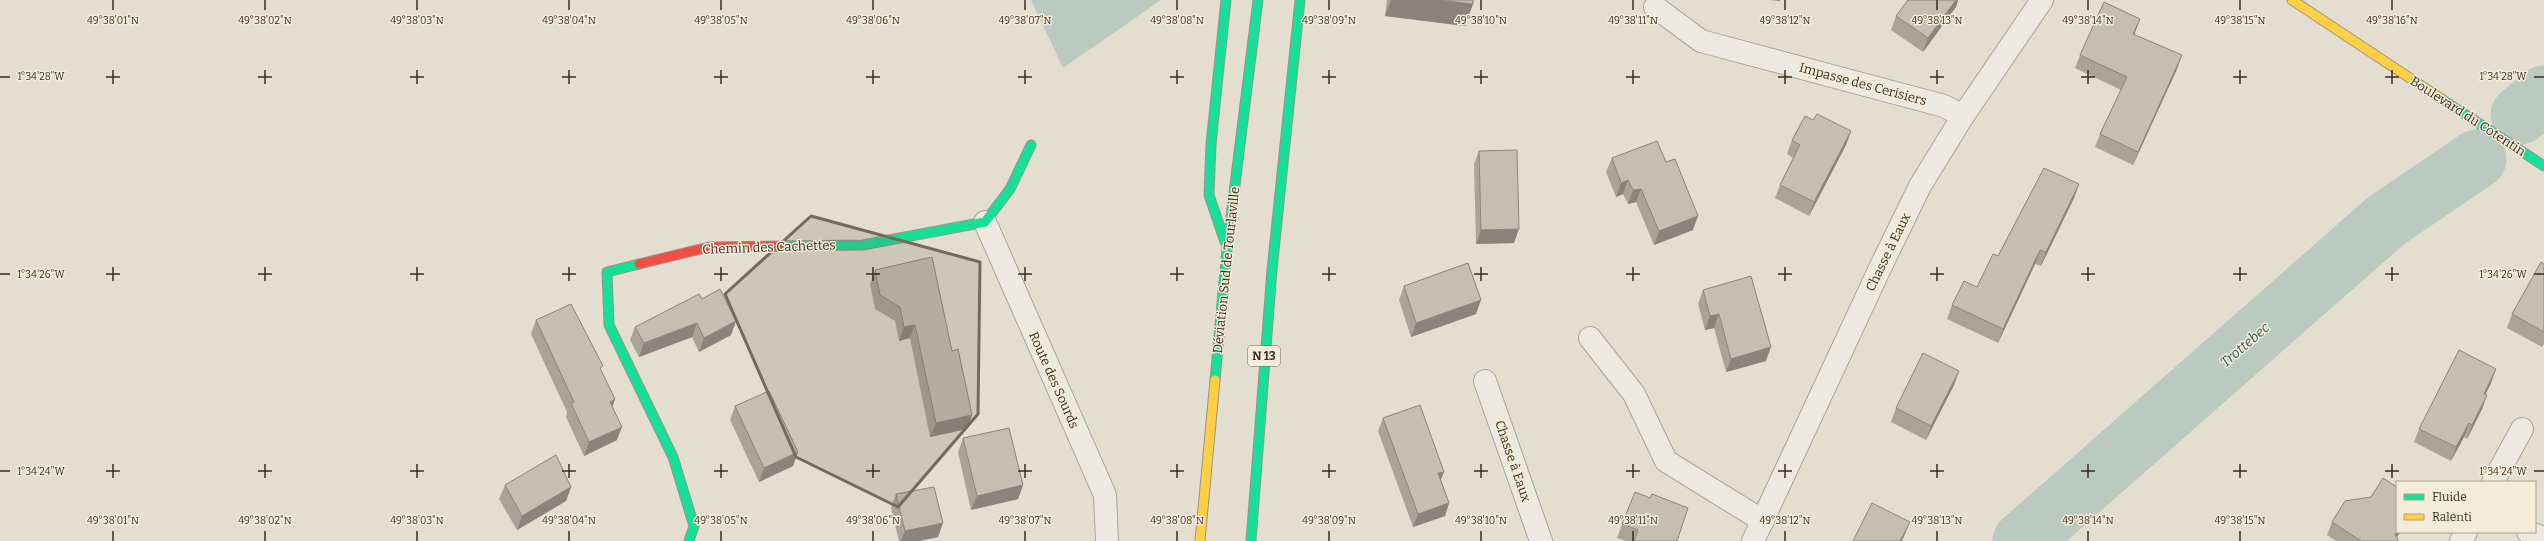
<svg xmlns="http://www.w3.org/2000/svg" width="2544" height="541" viewBox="0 0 2544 541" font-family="Bitter,serif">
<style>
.water{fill:#bbcac1}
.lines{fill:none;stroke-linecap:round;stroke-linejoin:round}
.river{stroke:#bbcac1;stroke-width:59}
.street-casing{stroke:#aaa399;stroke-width:24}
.fast-casing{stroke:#9a9388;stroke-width:11}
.slow-casing{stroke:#9a9388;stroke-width:11}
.jam-casing{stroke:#9a9388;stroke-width:11}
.street{stroke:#ece9e1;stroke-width:22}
.fast{stroke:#16e098;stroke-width:9}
.slow{stroke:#ffcf43;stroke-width:9}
.jam{stroke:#f24e42;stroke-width:9}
.wall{fill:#aca398}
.shaded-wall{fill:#8c847c}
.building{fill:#c8bdb1;stroke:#8c847c}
.marked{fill:#756a5e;fill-opacity:0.2;stroke:#756a5e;stroke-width:3;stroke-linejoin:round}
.ticks{fill:none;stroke:#392c21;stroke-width:1.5}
.labels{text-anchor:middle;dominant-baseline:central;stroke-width:3;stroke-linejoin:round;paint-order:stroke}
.shield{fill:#f4ecd8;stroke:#716658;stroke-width:1}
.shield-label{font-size:12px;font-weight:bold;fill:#392c21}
.street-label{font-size:13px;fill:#392c21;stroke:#f4ecd8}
.water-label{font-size:14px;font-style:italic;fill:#315855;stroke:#f4ecd8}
.ticks-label{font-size:10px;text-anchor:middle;fill:#392c21;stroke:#f4ecd8;stroke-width:3;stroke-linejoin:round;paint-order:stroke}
</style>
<rect width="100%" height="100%" fill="#e4ded0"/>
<polygon class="water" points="1031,0 1161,0 1063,68"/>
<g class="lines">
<g class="river">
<polyline points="2520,115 2544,95"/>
<polyline points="2022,541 2387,220 2477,159"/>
</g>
<g class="street-casing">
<g id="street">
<polyline points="1655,7 1701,41 1944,106 1963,116"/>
<polyline points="985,222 1105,495 1107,541"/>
<polyline points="1590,338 1634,394 1666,461 1763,521"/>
<polyline points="1485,381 1541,541"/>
<polyline points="2493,482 2522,429"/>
<polyline points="2528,532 2544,538"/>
<polyline points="1753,541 1881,266 1920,186 1963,116 2042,0"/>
<polyline points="2461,541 2466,532"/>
</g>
</g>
<g class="fast-casing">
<g id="fast">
<polyline points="2443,100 2544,166"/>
<polyline points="1225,242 1209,195 1211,144 1226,0"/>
<polyline points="782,246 863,245 985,222 1010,189 1031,145"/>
<polyline points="639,264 607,272 609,325 673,457 694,526 689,541"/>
<polyline points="1215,380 1227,249 1258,0"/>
<polyline points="1251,541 1272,270 1300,0"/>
</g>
</g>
<g class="slow-casing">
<g id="slow">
<polyline points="2292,0 2443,100"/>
<polyline points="1200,541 1215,380"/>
</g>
</g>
<g class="jam-casing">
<polyline id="jam" points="639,264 709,247 782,246"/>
</g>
<use href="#street" class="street"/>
<use href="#fast" class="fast"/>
<use href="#slow" class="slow"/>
<use href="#jam" class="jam"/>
</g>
<g class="wall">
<polygon points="1387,0 1473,0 1473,4 1465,26 1385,16"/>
<polygon points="1908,0 1958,0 1956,7 1923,52 1891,30 1896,16"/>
<polygon points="2135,35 2177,69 2133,165 2095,147 2100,134 2121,90 2075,68 2080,55"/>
<polygon points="1813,120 1851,131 1846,145 1809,216 1775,198 1780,185 1793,158 1787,154 1792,140"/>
<polygon points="1479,151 1514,243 1476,244 1474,164"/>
<polygon points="1612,158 1693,230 1654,245 1636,202 1628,204 1623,194 1616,197 1606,172"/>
<polygon points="2079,184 2074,198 2041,266 2035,264 1998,343 1947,319 1952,305 1977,287 1998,256"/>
<polygon points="2544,264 2544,344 2542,347 2507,328 2512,314"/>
<polygon points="875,270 952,351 972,415 967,429 930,437 910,338 899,341 895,321 875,309 870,284"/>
<polygon points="1404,286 1476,314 1411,337 1399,300"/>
<polygon points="1703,290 1766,361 1726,372 1714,328 1705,330 1698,304"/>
<polygon points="702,299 736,321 731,335 699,352 692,337 639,357 630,340 635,327"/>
<polygon points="536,320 601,371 615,399 612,407 617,440 584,456 566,417 567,412 531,334"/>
<polygon points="2491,383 2485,395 2482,409 2467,439 2464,437 2451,461 2414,442 2419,429"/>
<polygon points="1954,385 1926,440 1891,422 1896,408"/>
<polygon points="735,406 798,452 793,466 759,482 730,420"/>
<polygon points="1383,418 1441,480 1449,503 1445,516 1413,527 1378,431"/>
<polygon points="963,438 1023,485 1018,499 971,510 958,452"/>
<polygon points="505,485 571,487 566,501 517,530 499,499"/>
<polygon points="896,494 938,537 919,541 899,541 891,508"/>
<polygon points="2332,522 2397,532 2400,532 2397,537 2398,541 2336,541 2327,535"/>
<polygon points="1622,524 1677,541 1626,541 1617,538"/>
</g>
<g class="shaded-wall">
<polygon points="1391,0 1438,0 1473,4 1465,26 1385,16"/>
<polygon points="1770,0 1780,0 1780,1"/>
<polygon points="1956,0 1958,0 1956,7 1923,52 1928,38"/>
<polygon points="2140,19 2135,33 2128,47 2133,34"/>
<polygon points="2182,55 2177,69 2133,165 2138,152"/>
<polygon points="1851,131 1846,145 1809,216 1814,202"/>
<polygon points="1628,180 1623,194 1616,197 1621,183"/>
<polygon points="2079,184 2074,198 2041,266 2046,252"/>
<polygon points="1641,189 1636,202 1628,204 1633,190"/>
<polygon points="1698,216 1693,230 1654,245 1659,231"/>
<polygon points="1519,229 1514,243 1476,244 1481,230"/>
<polygon points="2040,250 2035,264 1998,343 2003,329"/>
<polygon points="1481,300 1476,314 1411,337 1416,323"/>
<polygon points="1719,314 1714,328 1705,330 1710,316"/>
<polygon points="736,321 731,335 699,352 704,338"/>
<polygon points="697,323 692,337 639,357 644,343"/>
<polygon points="915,325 910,338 899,341 904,327"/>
<polygon points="1771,347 1766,361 1726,372 1731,359"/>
<polygon points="2496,369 2491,383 2479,408 2484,394"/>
<polygon points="1959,371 1954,385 1926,440 1931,426"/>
<polygon points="2487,395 2482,409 2467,439 2472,425"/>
<polygon points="615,399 610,413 610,402"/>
<polygon points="972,415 967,429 930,437 936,423"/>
<polygon points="2469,423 2464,437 2451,461 2456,447"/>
<polygon points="622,427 617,440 584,456 589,442"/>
<polygon points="798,452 793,466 759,482 764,468"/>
<polygon points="1444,472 1439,485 1438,473"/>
<polygon points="1023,485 1018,499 971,510 977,496"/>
<polygon points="571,487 566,501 517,530 522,516"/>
<polygon points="1449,503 1445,516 1413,527 1418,514"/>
<polygon points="1910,522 1902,541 1900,541"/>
<polygon points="943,523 938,537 919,541 901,541 905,531"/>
<polygon points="2397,531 2397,532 2400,532 2394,541 2395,535"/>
</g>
<g class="building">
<polygon points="1438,0 1473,0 1473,4"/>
<polygon points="1908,0 1956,0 1928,38 1896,16"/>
<polygon points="2104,2 2140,19 2133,34 2182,55 2138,152 2100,134 2127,77 2080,55"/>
<polygon points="1817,114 1851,131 1814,202 1780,185 1800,145 1792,140 1805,116 1813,120"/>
<polygon points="1657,141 1666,162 1675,159 1698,216 1659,231 1641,189 1633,190 1628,180 1621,183 1612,158"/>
<polygon points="1517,150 1519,229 1481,230 1479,151"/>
<polygon points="2044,168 2079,184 2046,252 2040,250 2003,329 1952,305 1964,281 1977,287 1993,254 1998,256"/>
<polygon points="932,257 952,351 958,349 972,415 936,423 915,325 904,327 900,307 880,295 875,270"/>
<polygon points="2541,262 2544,264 2544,332 2512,314"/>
<polygon points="1468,263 1481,300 1416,323 1404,286"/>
<polygon points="1751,276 1771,347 1731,359 1719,314 1710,316 1703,290"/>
<polygon points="720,289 736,321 704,338 697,323 644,343 635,327 699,294 702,299"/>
<polygon points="571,304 603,366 600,368 615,399 610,402 622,427 589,442 571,403 574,402 536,320"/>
<polygon points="2459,350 2496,369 2484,394 2487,395 2472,425 2469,423 2456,447 2419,429"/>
<polygon points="1923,353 1959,371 1931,426 1896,408"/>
<polygon points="769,391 798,452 764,468 735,406"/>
<polygon points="1420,405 1444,472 1438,473 1449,503 1418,514 1383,418"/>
<polygon points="1009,428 1023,485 977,496 963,438"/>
<polygon points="556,455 571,487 522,516 505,485"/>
<polygon points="2383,478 2397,487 2397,531 2395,535 2398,539 2397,541 2361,541 2332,522 2345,501 2371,497"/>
<polygon points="934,487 943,523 905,531 896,494"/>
<polygon points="1635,492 1650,498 1652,494 1688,508 1677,541 1634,541 1638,530 1622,524"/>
<polygon points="1872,503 1910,522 1900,541 1853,541"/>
</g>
<path class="marked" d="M811 216 980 262 978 414 898 507 796 457 725 294Z"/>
<path class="ticks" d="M113 0V10M265 0V10M417 0V10M569 0V10M721 0V10M873 0V10M1025 0V10M1177 0V10M1329 0V10M1481 0V10M1633 0V10M1785 0V10M1937 0V10M2088 0V10M2240 0V10M2392 0V10M113 70V84M265 70V84M417 70V84M569 70V84M721 70V84M873 70V84M1025 70V84M1177 70V84M1329 70V84M1481 70V84M1633 70V84M1785 70V84M1937 70V84M2088 70V84M2240 70V84M2392 70V84M0 77H10M106 77H120M258 77H272M410 77H424M562 77H576M714 77H728M866 77H880M1018 77H1032M1170 77H1184M1322 77H1336M1474 77H1488M1626 77H1640M1778 77H1792M1930 77H1944M2081 77H2095M2233 77H2247M2385 77H2399M2534 77H2544M113 267V281M265 267V281M417 267V281M569 267V281M721 267V281M873 267V281M1025 267V281M1177 267V281M1329 267V281M1481 267V281M1633 267V281M1785 267V281M1937 267V281M2088 267V281M2240 267V281M2392 267V281M0 274H10M106 274H120M258 274H272M410 274H424M562 274H576M714 274H728M866 274H880M1018 274H1032M1170 274H1184M1322 274H1336M1474 274H1488M1626 274H1640M1778 274H1792M1930 274H1944M2081 274H2095M2233 274H2247M2385 274H2399M2534 274H2544M113 464V478M265 464V478M417 464V478M569 464V478M721 464V478M873 464V478M1025 464V478M1177 464V478M1329 464V478M1481 464V478M1633 464V478M1785 464V478M1937 464V478M2088 464V478M2240 464V478M2392 464V478M0 471H10M106 471H120M258 471H272M410 471H424M562 471H576M714 471H728M866 471H880M1018 471H1032M1170 471H1184M1322 471H1336M1474 471H1488M1626 471H1640M1778 471H1792M1930 471H1944M2081 471H2095M2233 471H2247M2385 471H2399M2534 471H2544M113 531V541M265 531V541M417 531V541M569 531V541M721 531V541M873 531V541M1025 531V541M1177 531V541M1329 531V541M1481 531V541M1633 531V541M1785 531V541M1937 531V541M2088 531V541M2240 531V541"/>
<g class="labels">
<rect class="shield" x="1248" y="346" width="32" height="20" rx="3"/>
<g class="shield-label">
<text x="1264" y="356">N 13</text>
</g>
<g class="street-label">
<text transform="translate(1863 84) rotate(15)">Impasse des Cerisiers</text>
<text transform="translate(2468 116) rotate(33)">Boulevard du Cotentin</text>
<text transform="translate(769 247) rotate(-2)">Chemin des Cachettes</text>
<text transform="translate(1888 252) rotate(-64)">Chasse à Eaux</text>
<text transform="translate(1226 270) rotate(-84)">Déviation Sud de Tourlaville</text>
<text transform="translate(1054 380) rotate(66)">Route des Sourds</text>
<text transform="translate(1513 461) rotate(71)">Chasse à Eaux</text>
</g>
<g class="water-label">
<text transform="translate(2245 345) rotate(-41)">Trottebec</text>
</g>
</g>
<g class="ticks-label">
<text x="113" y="24">49°38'01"N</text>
<text x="265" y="24">49°38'02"N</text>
<text x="417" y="24">49°38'03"N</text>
<text x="569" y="24">49°38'04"N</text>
<text x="721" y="24">49°38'05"N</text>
<text x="873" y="24">49°38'06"N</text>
<text x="1025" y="24">49°38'07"N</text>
<text x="1177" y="24">49°38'08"N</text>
<text x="1329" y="24">49°38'09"N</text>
<text x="1481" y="24">49°38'10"N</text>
<text x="1633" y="24">49°38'11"N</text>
<text x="1785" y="24">49°38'12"N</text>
<text x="1937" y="24">49°38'13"N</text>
<text x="2088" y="24">49°38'14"N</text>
<text x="2240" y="24">49°38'15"N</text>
<text x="2392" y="24">49°38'16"N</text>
<text x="2503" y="80">1°34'28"W</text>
<text x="41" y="80">1°34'28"W</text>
<text x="2503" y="278">1°34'26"W</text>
<text x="41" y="278">1°34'26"W</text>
<text x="2503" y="475">1°34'24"W</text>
<text x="41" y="475">1°34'24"W</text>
<text x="113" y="524">49°38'01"N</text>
<text x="265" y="524">49°38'02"N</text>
<text x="417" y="524">49°38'03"N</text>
<text x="569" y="524">49°38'04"N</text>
<text x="721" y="524">49°38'05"N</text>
<text x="873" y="524">49°38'06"N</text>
<text x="1025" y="524">49°38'07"N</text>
<text x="1177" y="524">49°38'08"N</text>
<text x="1329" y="524">49°38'09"N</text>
<text x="1481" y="524">49°38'10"N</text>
<text x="1633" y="524">49°38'11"N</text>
<text x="1785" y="524">49°38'12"N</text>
<text x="1937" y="524">49°38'13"N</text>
<text x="2088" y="524">49°38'14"N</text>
<text x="2240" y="524">49°38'15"N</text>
</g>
<rect x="2396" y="481" width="140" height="52" fill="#f4ecd8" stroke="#a99f8f"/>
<rect x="2404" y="494" width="20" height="6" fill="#16e098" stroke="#a99f8f"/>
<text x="2432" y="501" font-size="12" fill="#392c21">Fluide</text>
<rect x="2404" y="514" width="20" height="6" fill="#ffcf43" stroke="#a99f8f"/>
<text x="2432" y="521" font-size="12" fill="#392c21">Ralenti</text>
</svg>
